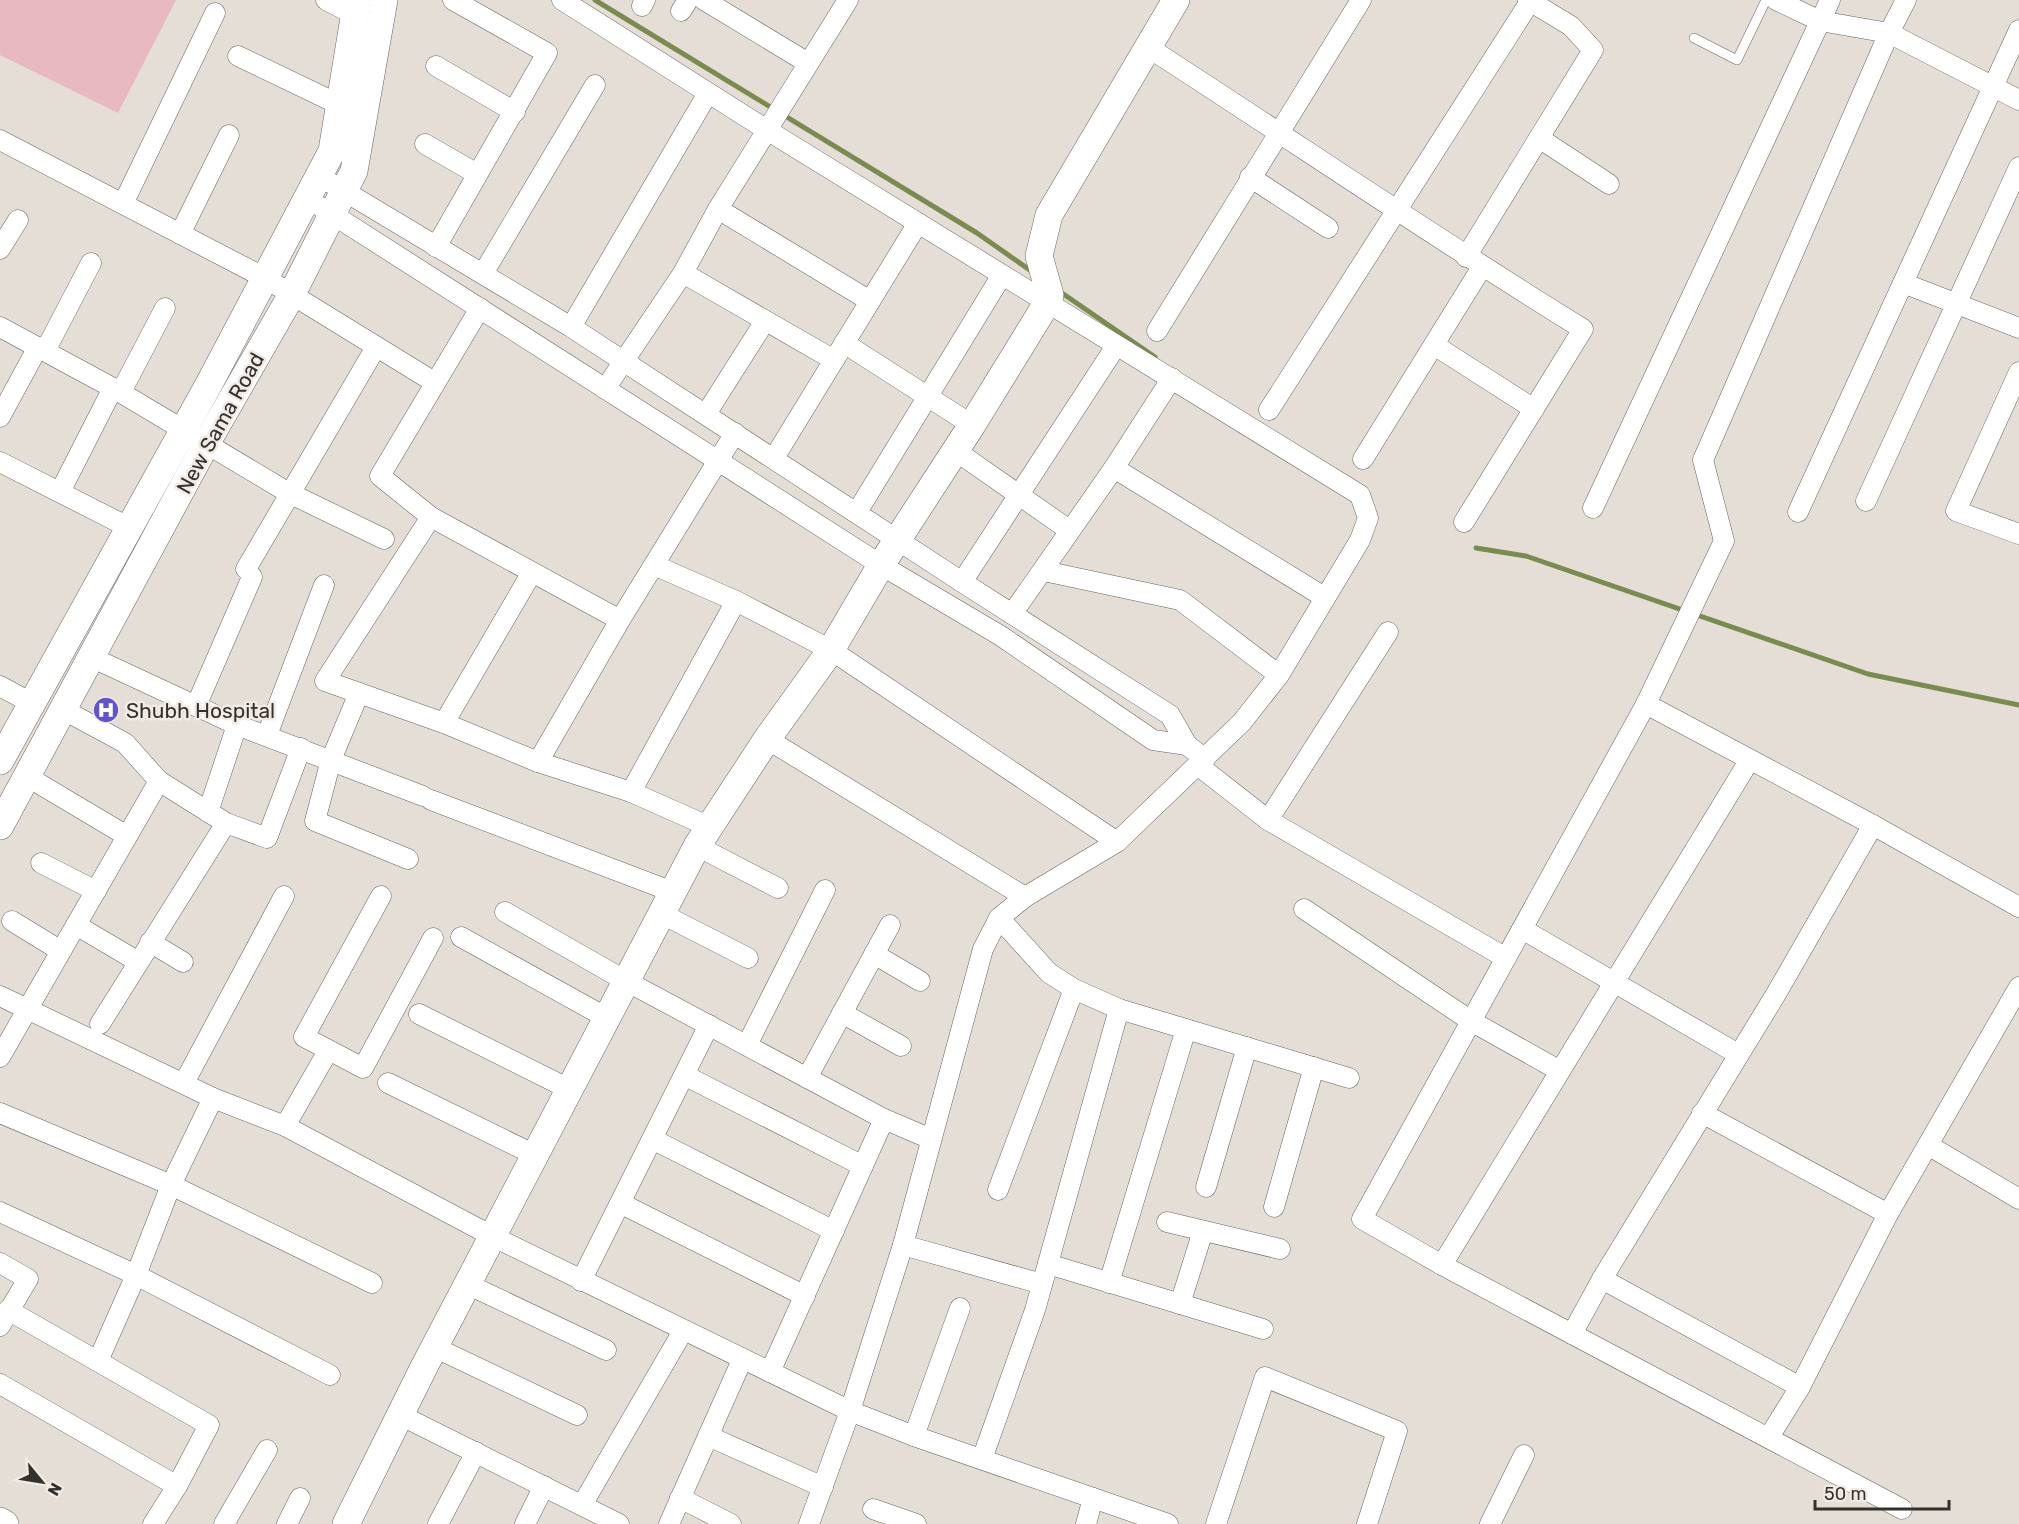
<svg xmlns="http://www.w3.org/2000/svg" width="2019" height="1524" viewBox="0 0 2019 1524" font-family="Rubik,sans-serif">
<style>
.green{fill:#e8b9c0}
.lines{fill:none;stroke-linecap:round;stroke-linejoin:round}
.stream{stroke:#7a8b50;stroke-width:5}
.lane-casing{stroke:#6a645f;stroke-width:10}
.street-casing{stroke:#6a645f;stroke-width:21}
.secondary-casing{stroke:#6a645f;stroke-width:28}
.lane{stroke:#fff;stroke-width:9}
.street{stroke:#fff;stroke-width:20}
.secondary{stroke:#fff;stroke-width:27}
.labels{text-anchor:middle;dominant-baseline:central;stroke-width:5;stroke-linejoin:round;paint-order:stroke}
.street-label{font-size:21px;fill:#33312e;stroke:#f2ebe5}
.poi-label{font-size:21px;fill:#33312e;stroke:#f2ebe5;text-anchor:start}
</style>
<rect width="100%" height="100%" fill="#e5ded7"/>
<polygon class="green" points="0,0 176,0 118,113 0,55"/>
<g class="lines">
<g class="stream">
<polyline points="595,0 977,233 1034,273"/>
<polyline points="1059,291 1155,357"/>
<polyline points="1476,548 1526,556 1868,674 2019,705"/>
</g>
<g class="lane-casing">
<polyline id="lane" points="1694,38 1737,60 1766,0"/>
</g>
<g class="street-casing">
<g id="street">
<polyline points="326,0 355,15"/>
<polyline points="562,0 767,130 1360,495 1368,518 1360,540 1279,675 1242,722 1117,842 1025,897 999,918 983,949 903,1245 850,1411 809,1524"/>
<polyline points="704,0 808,63"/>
<polyline points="1776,0 1820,21 1889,33 2019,100"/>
<polyline points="642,6 645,0"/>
<polyline points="681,11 688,0"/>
<path d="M1146 46C1292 140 1435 238 1583 329L1464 522"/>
<polyline points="238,56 340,105"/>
<polyline points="436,66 515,112"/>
<polyline points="1539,138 1609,184"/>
<polyline points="0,140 265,278 434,382"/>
<polyline points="425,144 477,174"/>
<polyline points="319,176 571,327 962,582 1170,715 1187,745 1205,759"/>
<polyline points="1250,177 1328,228"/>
<polyline points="123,204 215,13"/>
<polyline points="321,207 881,565 1001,636 1153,740 1187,745"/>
<polyline points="718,209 870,301"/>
<polyline points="180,234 229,135"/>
<polyline points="436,247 547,53 453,0"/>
<polyline points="0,249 18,220"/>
<polyline points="1466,257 1593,50 1571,26 1528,0"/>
<polyline points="484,272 595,85"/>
<polyline points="683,273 834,360"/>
<polyline points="1903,283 2019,328"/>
<polyline points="480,308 380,476 431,517 620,620"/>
<polyline points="0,327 113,388 289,493 384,539"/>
<polyline points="571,327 708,93"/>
<polyline points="1157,331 1361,0"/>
<polyline points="844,343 972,425"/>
<polyline points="1434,345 1534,409"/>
<polyline points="45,351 91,263"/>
<polyline points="2019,372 1956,511 2019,534"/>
<polyline points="605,389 683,273 718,209 848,0"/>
<polyline points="121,392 165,308"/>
<polyline points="1269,410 1531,0"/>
<polyline points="706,414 765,321"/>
<polyline points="0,417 38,347"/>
<polyline points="956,451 1069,530"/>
<polyline points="774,458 918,223"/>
<polyline points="1363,459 1482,267"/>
<polyline points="0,462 130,528"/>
<polyline points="1114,468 1324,597"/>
<polyline points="60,492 113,388"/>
<polyline points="1866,501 2019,167"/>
<polyline points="1593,508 1830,0"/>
<polyline points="857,512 1002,275"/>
<polyline points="1798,512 2019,30"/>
<polyline points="431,517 325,681 444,723 538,762 631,792 710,827"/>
<polyline points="654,565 736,601"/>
<polyline points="246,569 376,347"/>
<polyline points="1044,571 1180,600 1279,675"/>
<polyline points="962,582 1116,346"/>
<polyline points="1012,614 1114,468 1172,378"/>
<polyline points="93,658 237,725 423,796"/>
<polyline points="0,686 33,704"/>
<polyline points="359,693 331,760 315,821 408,859"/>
<polyline points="1646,704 1873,825 2019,907"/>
<polyline points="196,706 252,577"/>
<polyline points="64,710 125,743 159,781 226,823 267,838 301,748"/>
<polyline points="444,723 531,574"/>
<polyline points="267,735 324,585"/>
<polyline points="767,739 1025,897"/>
<polyline points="538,762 620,620 735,433"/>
<polyline points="1199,766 1268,820 1506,958"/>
<polyline points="38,783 127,836"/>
<polyline points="631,792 736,601 831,650 1117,842"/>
<polyline points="431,800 673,892"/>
<polyline points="208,812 237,725"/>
<polyline points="1268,820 1388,632"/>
<polyline points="697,846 778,888"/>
<polyline points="41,863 96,891"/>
<polyline points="381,896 304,1037 363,1068 433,938"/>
<polyline points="1304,909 1471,1021 1560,1071"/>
<polyline points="505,912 626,981 884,1119 931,1139"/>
<polyline points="662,914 748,958"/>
<polyline points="999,918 1049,973 1074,989 1119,1009 1349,1078"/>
<polyline points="12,921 61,951"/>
<polyline points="76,925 137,961"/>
<polyline points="1522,929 1738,1054"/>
<polyline points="461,937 607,1018"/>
<polyline points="150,942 183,962"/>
<polyline points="874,954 920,981"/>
<polyline points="0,996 213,1098 285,1126 492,1236 850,1411 914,1436 1168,1524"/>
<polyline points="842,1013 901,1046"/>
<polyline points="419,1014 571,1090"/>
<polyline points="100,1024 226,823"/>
<polyline points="747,1045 825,890"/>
<polyline points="0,1057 159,781"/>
<polyline points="684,1075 863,1166"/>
<polyline points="807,1078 890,925"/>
<polyline points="184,1083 284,896"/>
<polyline points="388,1083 535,1155"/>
<polyline points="0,1113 171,1185 372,1283"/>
<polyline points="1702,1113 1888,1214"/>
<polyline points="285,1126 328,1051"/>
<polyline points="652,1139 834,1231"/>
<polyline points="1928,1145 2019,1199"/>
<polyline points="1206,1187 1247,1047"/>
<polyline points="998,1190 1074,989"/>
<polyline points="620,1203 805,1296"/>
<polyline points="1274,1207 1314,1067"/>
<polyline points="0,1212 136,1275 330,1375"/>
<polyline points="1167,1222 1280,1249"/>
<polyline points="903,1245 1042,1284"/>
<polyline points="0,1263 28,1279 0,1326"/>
<polyline points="1048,1264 1263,1329"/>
<polyline points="1442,1265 1749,761"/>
<polyline points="1602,1279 1800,1387"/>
<polyline points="581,1281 709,1025"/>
<polyline points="1109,1283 1186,1029"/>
<polyline points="467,1284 606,1350"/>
<polyline points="1180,1304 1203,1231"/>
<polyline points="8,1310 209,1425 177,1486 153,1524"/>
<polyline points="1572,1334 1602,1279 1776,994 1873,825"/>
<polyline points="434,1347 577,1415"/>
<polyline points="98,1361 136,1275 171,1185 213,1098"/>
<polyline points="770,1372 884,1119"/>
<polyline points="0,1384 177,1486"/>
<polyline points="400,1415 619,1524"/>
<polyline points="708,1436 823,1487"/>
<polyline points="914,1436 960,1308"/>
<polyline points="1769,1437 1800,1387 1888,1214 2019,987"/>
<polyline points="982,1459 1035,1310 1119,1009"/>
<polyline points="680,1498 731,1524"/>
<polyline points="582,1505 683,1331"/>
<polyline points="873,1509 916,1524"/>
<polyline points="1902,1509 1442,1265 1362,1219 1646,704 1724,541 1703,460 1889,33 1906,0"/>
<polyline points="224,1524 267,1450"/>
<polyline points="287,1524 300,1498"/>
<polyline points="438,1524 476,1452"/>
<polyline points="525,1524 544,1486"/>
<polyline points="669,1524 742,1360"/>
<polyline points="1086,1524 1093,1498"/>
<polyline points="1216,1524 1265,1377 1397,1431 1367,1524"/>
<polyline points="1490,1524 1524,1455"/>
</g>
</g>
<g class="secondary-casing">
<g id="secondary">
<polyline points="0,761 209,384 332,151 357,0"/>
<polyline points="0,826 206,444 291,296 354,171 384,0"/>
<polyline points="0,1521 5,1524"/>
<polyline points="346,1524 424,1367 697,846 767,739 831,650 881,565 972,425 1047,303 1050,295 1039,256 1049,215 1176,0"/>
</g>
</g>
<use href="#lane" class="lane"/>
<use href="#street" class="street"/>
<use href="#secondary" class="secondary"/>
</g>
<defs>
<g id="hospital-disc" transform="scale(1.35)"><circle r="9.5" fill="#6054cd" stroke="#f2ebe5"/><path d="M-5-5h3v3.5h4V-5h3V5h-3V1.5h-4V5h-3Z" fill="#fff"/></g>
</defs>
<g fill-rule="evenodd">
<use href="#hospital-disc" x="106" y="710"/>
</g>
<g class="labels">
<g class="street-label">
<text transform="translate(220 423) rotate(-61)">New Sama Road</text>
</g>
<g class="poi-label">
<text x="126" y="710">Shubh Hospital</text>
</g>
</g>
<g transform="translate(42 1482) rotate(120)" stroke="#f2ebe5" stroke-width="4.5" paint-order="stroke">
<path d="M0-4.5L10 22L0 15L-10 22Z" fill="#33312e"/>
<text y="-9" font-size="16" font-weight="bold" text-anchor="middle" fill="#33312e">N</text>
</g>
<path d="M1815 1500v9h134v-9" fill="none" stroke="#33312e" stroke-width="3"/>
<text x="1824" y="1500" font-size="18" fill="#33312e" stroke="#f2ebe5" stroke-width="4.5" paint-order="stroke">50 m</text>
</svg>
